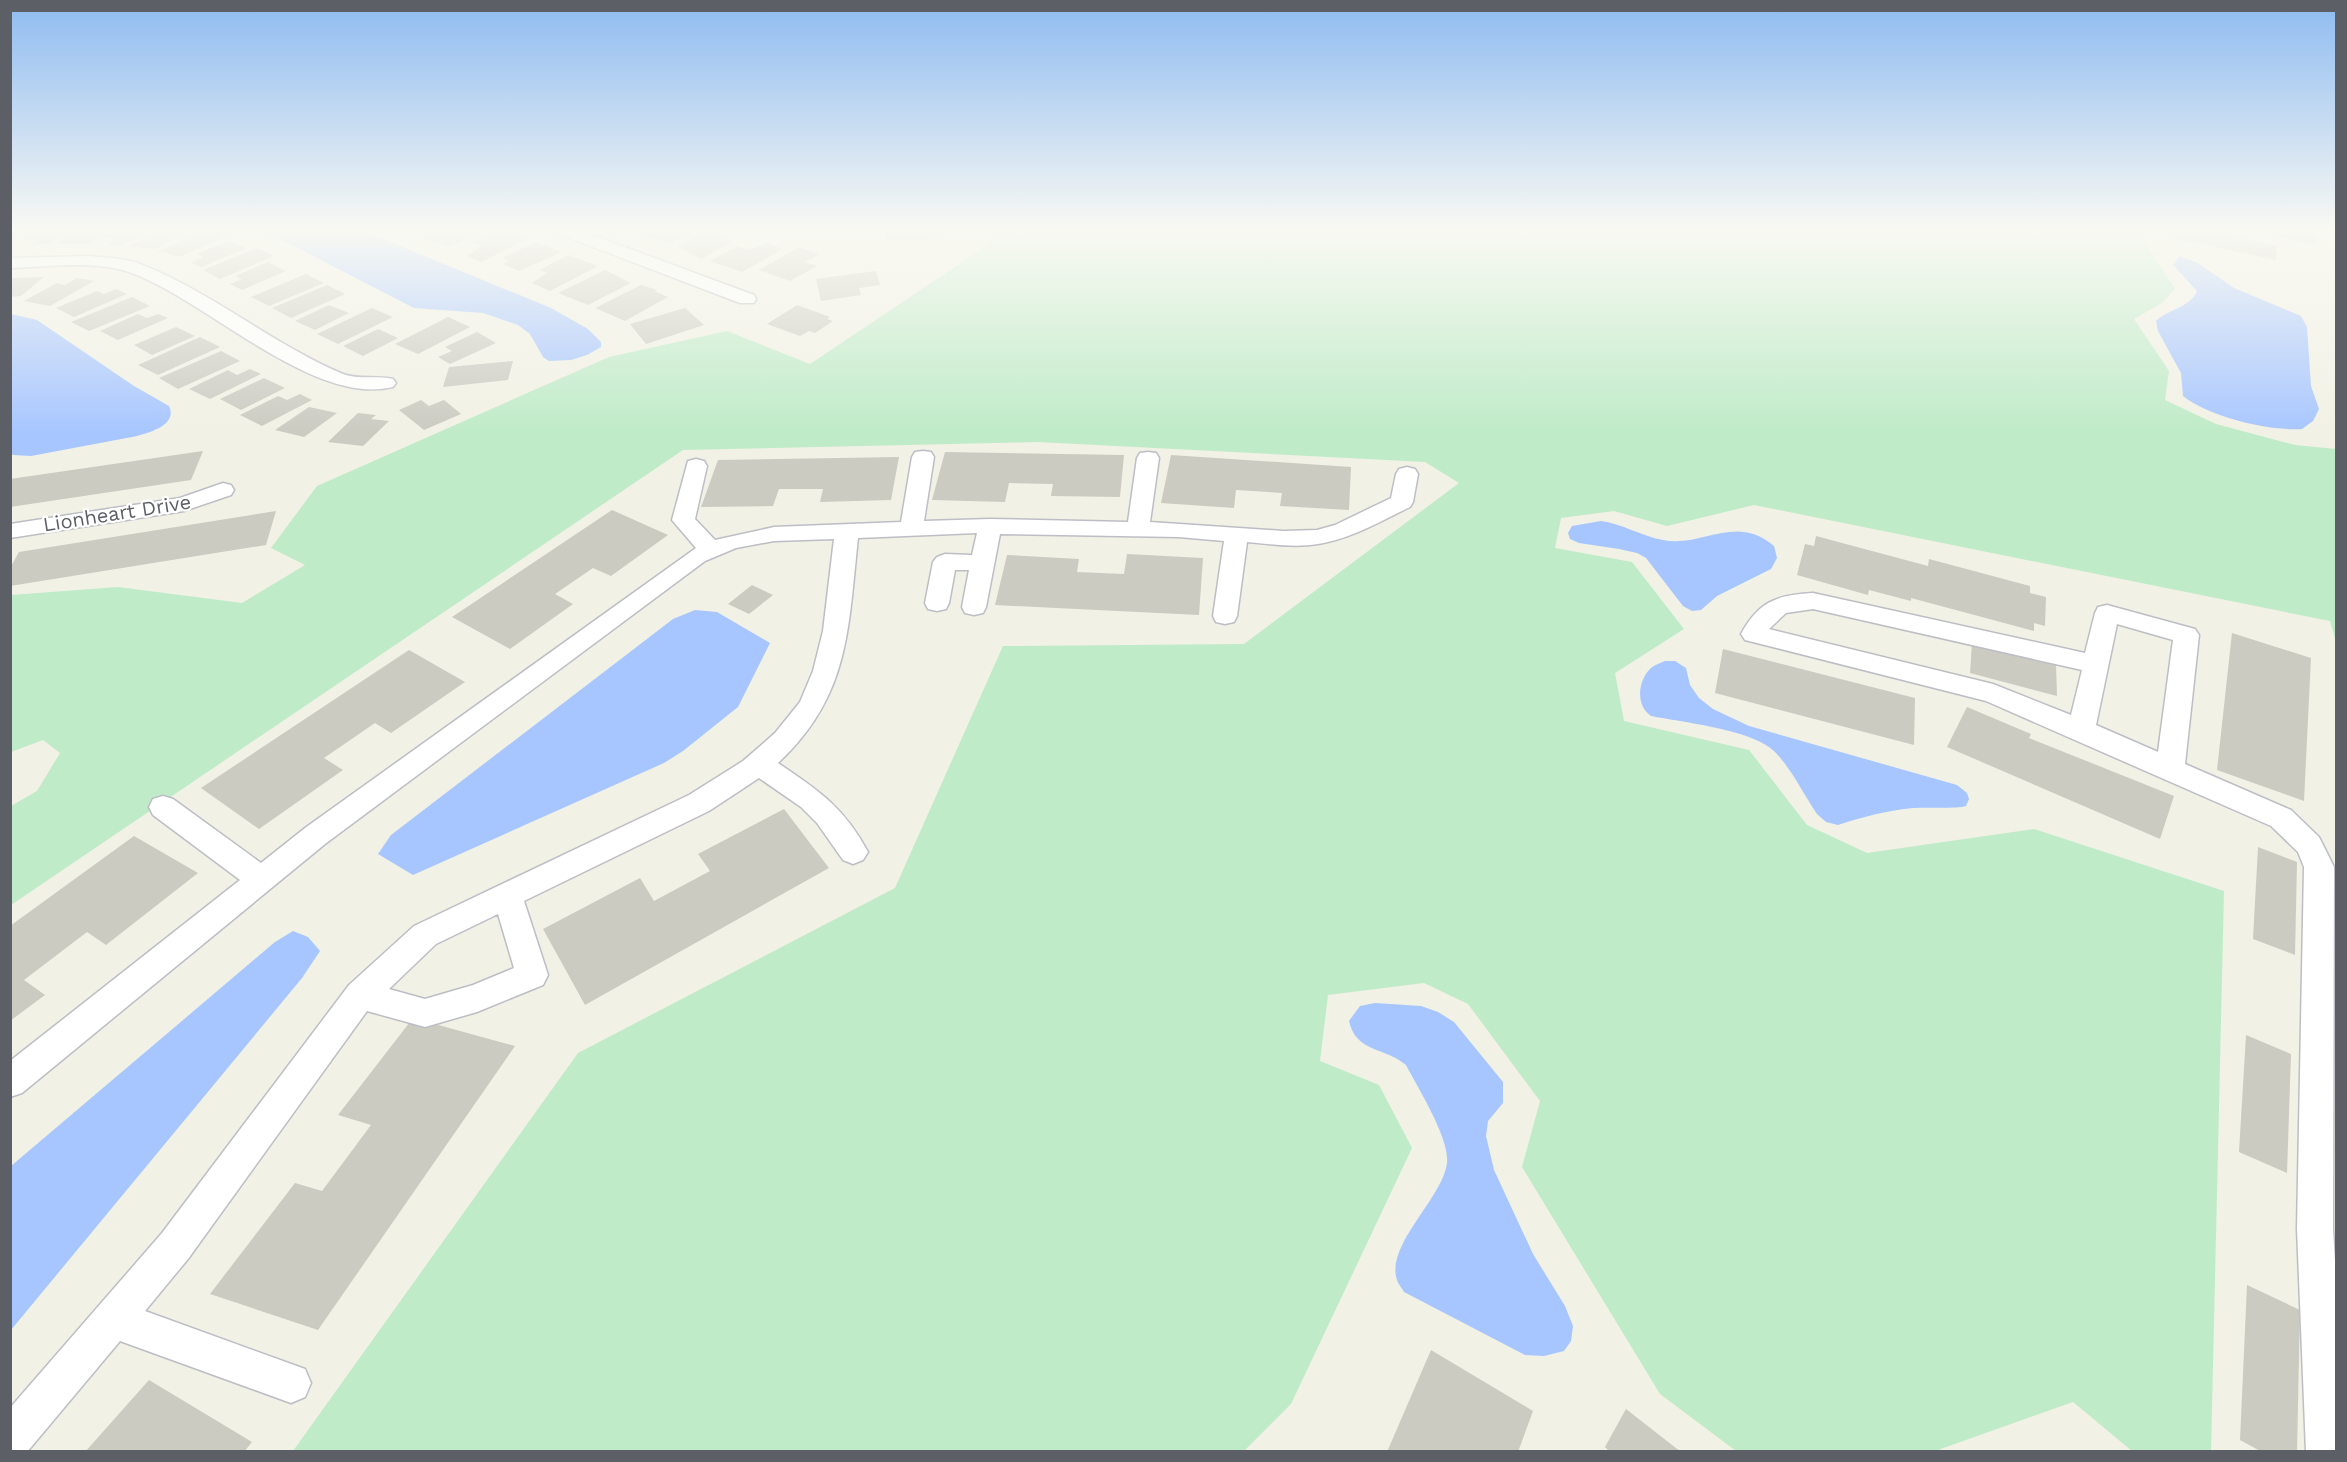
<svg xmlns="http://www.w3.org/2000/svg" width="2347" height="1462" viewBox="0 0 2347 1462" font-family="'Work Sans',sans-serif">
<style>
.green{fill:#bfebc8}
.water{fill:#a7c6ff}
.building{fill:#cccbc2}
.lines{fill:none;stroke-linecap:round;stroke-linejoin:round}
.minor-casing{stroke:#bdbec5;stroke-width:3}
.minor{fill:#fff;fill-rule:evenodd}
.labels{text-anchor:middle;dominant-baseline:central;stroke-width:4.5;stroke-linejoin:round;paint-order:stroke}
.street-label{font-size:20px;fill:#5d5f67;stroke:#fff}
</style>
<rect width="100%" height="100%" fill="#f1f1e5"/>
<polygon class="green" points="1010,230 2137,230 2175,289 2162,303 2134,319 2169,371 2165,400 2216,424 2295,445 2336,449 2336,642 2330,621 1754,505 1667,526 1614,511 1561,518 1555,548 1632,562 1684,629 1615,673 1624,721 1749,750 1807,825 1867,853 2034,829 2224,891 2211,1451 2132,1451 2073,1402 1935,1451 1736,1451 1660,1394 1522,1167 1540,1101 1468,1004 1424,983 1328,995 1320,1061 1379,1085 1412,1148 1291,1404 1244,1451 293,1451 578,1053 895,888 1003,646 1244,644 1459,483 1425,462 1038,442 683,450 11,905 11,806 37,791 60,753 43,740 11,752 11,595 118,587 242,603 305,565 271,548 317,486 609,357 727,331 810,364"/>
<g class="water">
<polygon points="257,230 361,230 551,308 588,329 601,342 601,347 587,355 571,360 549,361 543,357 530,334 518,325 483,313 414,308 286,242"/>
<path d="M2179 256 2198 263 2234 288 2301 316 2307 327 2311 386 2319 409 2313 421 2302 429C2267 431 2210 417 2183 396L2181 373 2158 331 2156 321C2168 309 2190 308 2197 291L2173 265Z"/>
<path d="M11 314 37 320 134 386 169 406C179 426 145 434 132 437L31 456 13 455 10 453Z"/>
<path d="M1601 521C1623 524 1641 536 1663 540 1703 548 1735 513 1774 546L1777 558 1771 569 1717 596 1701 610 1692 611 1683 606 1646 558 1637 553 1619 549 1579 543 1570 539 1568 533 1572 526Z"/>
<polygon points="695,610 717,612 770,643 738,707 683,751 664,763 413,875 378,854 391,835 673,619"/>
<path d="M1665 661H1675L1686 668 1690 685 1699 698 1713 709 1749 726 1957 785 1967 793 1969 799 1966 806C1957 809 1926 807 1913 808 1889 810 1862 817 1838 825L1826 822 1817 814C1804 795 1791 768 1775 752 1755 730 1681 722 1651 716 1635 705 1638 680 1651 668 1654 665 1661 663 1665 661Z"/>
<polygon points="293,931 308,937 320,951 302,978 11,1330 11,1166 275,942"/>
<path d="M1375 1003 1421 1006 1438 1012 1454 1022 1503 1082V1103L1488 1121 1486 1136 1494 1170 1533 1254 1565 1306 1573 1326 1571 1341 1564 1351 1544 1356 1525 1355 1404 1292C1402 1288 1398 1284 1397 1280 1385 1245 1443 1198 1447 1163 1450 1139 1418 1088 1406 1065 1385 1047 1356 1053 1349 1021L1360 1006Z"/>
</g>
<g class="building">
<polygon points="32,230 63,230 51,244 31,245 36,239 22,241"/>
<polygon points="75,230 105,230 89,244 57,244"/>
<polygon points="116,230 147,230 122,246 107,244 115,239 102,238"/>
<polygon points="159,230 183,233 155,249 130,246"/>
<polygon points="206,230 229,235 179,257 159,251"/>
<polygon points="439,230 487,230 448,247 422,237"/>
<polygon points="500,230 506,230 528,239 481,262 467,256 481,246 471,242"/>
<polygon points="651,230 698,230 670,243 640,235"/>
<polygon points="887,230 938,230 937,239 885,240"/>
<polygon points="2170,230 2199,230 2277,246 2276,260 2169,237"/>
<polygon points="2277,230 2317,230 2316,245 2277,236"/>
<polygon points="705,232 732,242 701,259 677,246"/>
<polygon points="229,241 247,248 201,267 191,263 203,257 196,254"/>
<polygon points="536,242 562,252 519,271 503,264 509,261 502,258"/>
<polygon points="767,243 783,249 742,272 710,261 738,246 749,250"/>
<polygon points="799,247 820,254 805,262 817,266 790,281 759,270"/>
<polygon points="257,248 274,256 220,279 203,270"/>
<polygon points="569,255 598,266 550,291 532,283 547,273 539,270"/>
<polygon points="268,262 286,271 242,290 230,284 242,279 235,276"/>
<polygon points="605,270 631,283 588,305 558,293"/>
<polygon points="876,271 880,285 859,288 861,295 821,301 816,279"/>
<polygon points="306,274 324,283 269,306 251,297"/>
<polygon points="44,277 21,296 10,297 10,278"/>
<polygon points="77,278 94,281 50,306 24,301 57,283 65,285"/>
<polygon points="327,285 345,294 291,318 272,308"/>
<polygon points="641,285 657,290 654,291 668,297 625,321 595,308"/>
<polygon points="116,289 127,294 74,317 56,308 97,291 104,294"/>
<polygon points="132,297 150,306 89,331 71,322"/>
<polygon points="329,305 349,313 315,330 295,321"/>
<polygon points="797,305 830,317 827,319 833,321 815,333 809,331 800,336 767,324"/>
<polygon points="372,308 393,317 338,344 317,334"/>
<polygon points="685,308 704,325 646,344 630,324"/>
<polygon points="138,314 147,318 158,314 168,318 118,340 100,331"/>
<polygon points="448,317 470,327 418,354 395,344"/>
<polygon points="176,327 195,336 152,355 134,345"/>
<polygon points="378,329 398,338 363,356 343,346"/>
<polygon points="477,332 496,343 450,364 438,357 452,351 445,347"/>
<polygon points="200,337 220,347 158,375 138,365"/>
<polygon points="221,351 240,361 178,389 159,378"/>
<polygon points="513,361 508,380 443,387 449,367"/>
<polygon points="250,369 261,374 210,399 189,389 228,370 237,375"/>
<polygon points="264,378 285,388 241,410 220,399"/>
<polygon points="300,394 312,400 262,426 240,415 278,396 287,400"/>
<polygon points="421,400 429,406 444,400 461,414 424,430 399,410"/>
<polygon points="309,407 337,413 304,437 275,430"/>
<polygon points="358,413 376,415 371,419 389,421 363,446 328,442"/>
<polygon points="203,451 191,480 10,507 10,479"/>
<polygon points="945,452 1124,455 1120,497 1051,496 1053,484 1009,483 1005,502 932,500"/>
<polygon points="1171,455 1351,467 1349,510 1280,506 1282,493 1236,490 1234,508 1161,503"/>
<polygon points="899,457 891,500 820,502 823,489 779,489 773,506 701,507 718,460"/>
<polygon points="612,510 668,535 611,576 593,568 555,594 573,604 510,649 452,617"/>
<polygon points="276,511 266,545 10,586 10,568 19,552"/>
<polygon points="1816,536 1928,566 1929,559 2030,586 2030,593 2046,597 2045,626 2034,623 2034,631 1911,598 1911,601 1869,590 1868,595 1797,575 1805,544 1814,546"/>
<polygon points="1127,554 1203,558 1199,615 995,605 1007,555 1079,559 1077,572 1124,574"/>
<polygon points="752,585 773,595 749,614 728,604"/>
<polygon points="2232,633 2311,658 2304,801 2217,770"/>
<polygon points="1972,643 2056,665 2057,696 1970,673"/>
<polygon points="1723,649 1915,698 1914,745 1715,693"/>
<polygon points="409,650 465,682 391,733 375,723 324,758 343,770 259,829 201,788"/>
<polygon points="1967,707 2031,734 2029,738 2174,796 2160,839 1947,747"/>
<polygon points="784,809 829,868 585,1005 543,929 640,878 654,901 710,871 698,854"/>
<polygon points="134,836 198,873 106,945 87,932 24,980 45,995 10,1021 10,926"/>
<polygon points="2258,847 2297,862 2295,955 2253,939"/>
<polygon points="413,1018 515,1046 318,1330 210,1294 295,1183 322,1191 371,1125 338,1115"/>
<polygon points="2246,1035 2291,1054 2287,1173 2239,1152"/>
<polygon points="2247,1285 2300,1310 2297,1452 2262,1452 2240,1440"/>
<polygon points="1431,1350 1533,1411 1518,1452 1387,1452"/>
<polygon points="149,1380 252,1442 244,1452 85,1452"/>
<polygon points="1626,1409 1681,1452 1610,1452 1605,1447"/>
</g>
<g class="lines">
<g class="minor-casing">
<g id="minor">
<polygon points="556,230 579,230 754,295 756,299 754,303 740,303 559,234"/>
<path d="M90 256C106 258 125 258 140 264 212 292 272 344 343 374 358 380 377 375 393 379L396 383 393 387C313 407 204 298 129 272 93 260 48 267 10 268V258Z"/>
<path d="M923 451 931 452 934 457 924 521 990 519 1128 522 1137 458 1140 453 1148 452 1156 453 1159 458 1150 522 1284 531 1317 530 1335 525 1391 498 1396 474 1399 469 1407 467 1415 469 1418 474 1413 502 1410 507C1381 521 1351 539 1318 544 1295 548 1270 544 1247 542L1237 616 1234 622 1225 624 1216 622 1213 616 1224 541 1179 537 1000 534 986 607 983 613 974 615 965 613 962 607 969 570H955L949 603 946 609 937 611 928 609 925 603 933 562 937 557 945 554 972 555 977 533 858 538C848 629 850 696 778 763 818 790 844 807 868 852L863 860 853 864 843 860 817 823 801 807 759 778 709 811 524 901 548 975 543 985 477 1012 425 1027 367 1011 188 1259 145 1311 305 1369 311 1383 305 1397 291 1403 120 1341 27 1452H10V1408L162 1233 349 985 414 926 689 795 743 761 775 733 800 702 813 671 823 631 834 539 774 541 736 548 705 561 325 844 22 1093 10 1097V1061L240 880 153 815 149 807 153 799 163 796 173 799 261 863 305 828 696 548 672 520 688 461 696 459 704 461 707 466 695 519 715 540 774 527 901 522 912 457 915 452ZM498 914 514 968 473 985 425 999 389 989 436 944Z"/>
<polygon points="223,483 231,485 234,490 231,495 184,511 10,538 10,524 180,498"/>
<path d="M1813 593 2085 653 2095 613 2098 607 2107 605 2195 629 2199 635 2185 764 2291 810 2319 837 2334 867 2333 1229 2336 1277V1452H2306L2297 1229 2304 867 2298 852 2271 826 1986 701 1745 640 1741 634C1759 601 1777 595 1813 593ZM1813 609 2082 670 2071 715 1993 684 1769 629 1786 613ZM2117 624 2173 640 2158 752 2096 725Z"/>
</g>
</g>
<use href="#minor" class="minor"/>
</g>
<linearGradient id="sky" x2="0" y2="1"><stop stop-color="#8ebbf1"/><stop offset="0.53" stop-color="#f9f9f3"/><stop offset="1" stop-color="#f9f9f3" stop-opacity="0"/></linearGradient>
<rect width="2347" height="434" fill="url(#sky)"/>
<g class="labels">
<g class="street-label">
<text transform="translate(117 513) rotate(-9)">Lionheart Drive</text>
</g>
</g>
<rect width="2347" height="1462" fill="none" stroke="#5d5f67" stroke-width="24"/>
</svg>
